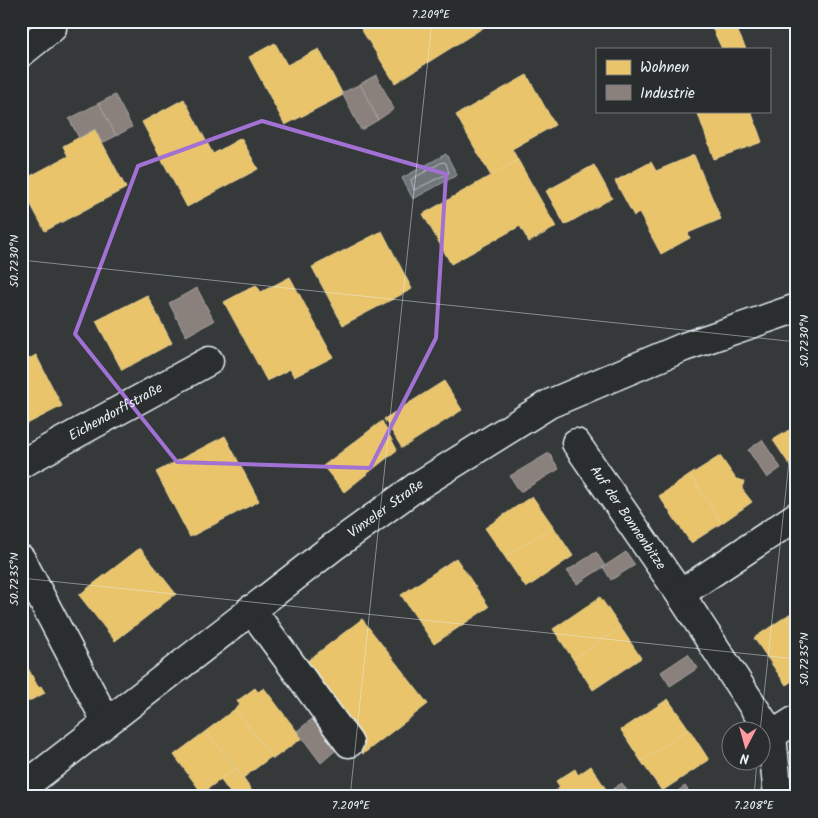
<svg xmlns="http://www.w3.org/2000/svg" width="818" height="818" viewBox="0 0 818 818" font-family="Kalam,sans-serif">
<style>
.water{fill:#707579;stroke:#a0a7ac}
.homes{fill:#e9c46a;stroke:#e9d295}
.industry{fill:#8a817c;stroke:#a6a3a1}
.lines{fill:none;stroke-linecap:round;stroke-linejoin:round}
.shore{stroke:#b8bfc5;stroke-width:1}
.minor-casing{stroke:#e8f1f8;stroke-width:31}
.major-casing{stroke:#e8f1f8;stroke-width:31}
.minor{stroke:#2a2d2e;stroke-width:28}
.major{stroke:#2a2d2e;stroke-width:28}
.marked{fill:none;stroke:#a171d3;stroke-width:4;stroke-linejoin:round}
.ticks{fill:none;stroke:#e8f1f8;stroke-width:1;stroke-opacity:0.45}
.labels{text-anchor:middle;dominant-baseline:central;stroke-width:5;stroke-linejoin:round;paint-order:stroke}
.street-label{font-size:14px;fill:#e8f1f8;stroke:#2a2d2e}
.neatline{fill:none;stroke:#e8f1f8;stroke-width:2}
.ticks-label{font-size:12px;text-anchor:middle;fill:#e8f1f8}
</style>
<rect width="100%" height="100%" fill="#35393a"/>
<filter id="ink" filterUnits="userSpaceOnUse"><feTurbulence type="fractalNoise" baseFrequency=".02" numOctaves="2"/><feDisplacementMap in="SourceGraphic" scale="10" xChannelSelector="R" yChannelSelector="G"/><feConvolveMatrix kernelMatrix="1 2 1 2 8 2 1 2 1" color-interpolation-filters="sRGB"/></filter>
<g filter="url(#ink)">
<polygon class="water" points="446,154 457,175 413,199 402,178"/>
<g class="homes">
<polygon points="356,21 401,21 403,25 408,21 483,21 486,26 395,83"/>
<polygon points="709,21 733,21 746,49 722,49"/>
<polygon points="275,43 287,65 319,49 343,95 285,125 249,57"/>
<polygon points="527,75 555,125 512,149 518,160 491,176 456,115"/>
<polygon points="184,99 213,154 241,138 258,169 187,207 142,122"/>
<polygon points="697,111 751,111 762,142 714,159"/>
<polygon points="95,129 126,188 45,231 21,186 21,181 68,156 63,146"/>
<polygon points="797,154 797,173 790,157"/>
<polygon points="694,155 721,219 688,233 690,238 661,254 639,213 634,216 615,181 651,162 656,171"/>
<polygon points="518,160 556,227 529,242 520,226 451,264 423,214"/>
<polygon points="594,165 612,198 565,225 546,191"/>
<polygon points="382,231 412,289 343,325 312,267"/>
<polygon points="290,277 333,357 294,377 290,369 267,381 224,302 256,285 261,292"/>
<polygon points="147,295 172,343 122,370 96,321"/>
<polygon points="36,355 62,406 21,427 21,363"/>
<polygon points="444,381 462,410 402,448 384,419"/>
<polygon points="382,421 397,450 344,492 323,466"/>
<polygon points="797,425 797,476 773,440"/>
<polygon points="225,436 259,501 190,537 156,472"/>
<polygon points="720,456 736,479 744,481 742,489 752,502 722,523 690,475"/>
<polygon points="690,475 722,523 691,543 659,496"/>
<polygon points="532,496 553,526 505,557 485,528"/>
<polygon points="553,526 573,556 526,588 505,557"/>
<polygon points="140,548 176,594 115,641 79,595"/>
<polygon points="456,558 489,607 434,644 401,595"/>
<polygon points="600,597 621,628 573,659 553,629"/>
<polygon points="797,609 797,635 785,617"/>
<polygon points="785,617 797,635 797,678 786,685 754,638"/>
<polygon points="362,619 428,704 363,754 297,669"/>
<polygon points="621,628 641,658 593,690 573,659"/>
<polygon points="21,655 38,687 41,686 45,693 21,705"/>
<polygon points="255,688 258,692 264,688 302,738 273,759 235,709 240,705 237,701"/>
<polygon points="668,699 689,729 641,761 621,730"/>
<polygon points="235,709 271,757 243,778 206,731"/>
<polygon points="689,729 709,760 662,791 641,761"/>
<polygon points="206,731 235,769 202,793 174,755"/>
<polygon points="591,766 611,797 549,797 560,787 556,781 575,769 578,775"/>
<polygon points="235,769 243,778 256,797 233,797 220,779"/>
</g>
<g class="industry">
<polygon points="376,75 394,109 378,120 360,84"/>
<polygon points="360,84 378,120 361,130 342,93"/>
<polygon points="115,95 132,127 116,136 99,103"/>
<polygon points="99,103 116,136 102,143 95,129 79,138 69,119"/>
<polygon points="197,288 214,321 186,336 169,303"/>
<polygon points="762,440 781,468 767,478 748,450"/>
<polygon points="549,453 559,469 520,492 510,476"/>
<polygon points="596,552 605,566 577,584 567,571"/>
<polygon points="626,552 635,565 611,580 603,567"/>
<polygon points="688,654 698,668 670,686 661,672"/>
<polygon points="312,719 336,750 321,763 297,731"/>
<polygon points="622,783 631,797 611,797 608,792"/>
<polygon points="685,786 693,797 669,797"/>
</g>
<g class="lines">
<polygon class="shore" points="443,162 446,163 449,173 414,190 411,180"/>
<g class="minor-casing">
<g id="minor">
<polyline points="21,53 52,28"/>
<path id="s1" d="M576 443 680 594 772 735 778 797"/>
<path id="s2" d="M21 464 209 361"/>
<polyline points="21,559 106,721"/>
<polyline points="680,594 797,516"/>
<polyline points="251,609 349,743"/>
<polyline points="772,735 797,719"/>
</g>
</g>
<g class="major-casing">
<g id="major">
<path id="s3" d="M21 789 333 547 416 487 549 404 684 347 797 308"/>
</g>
</g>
<use href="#minor" class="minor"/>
<use href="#major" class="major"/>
</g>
</g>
<path class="marked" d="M262 121 446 174 436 338 370 468 177 462 75 334 138 166Z"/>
<path class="ticks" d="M770 21 797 24M21 90 28 21M21 260 797 342M21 578 797 659M760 732 797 387M350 797 432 21M754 797 757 760"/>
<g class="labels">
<g class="street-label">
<text stroke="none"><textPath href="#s2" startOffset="108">Eichendorffstraße</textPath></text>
<text stroke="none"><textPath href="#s3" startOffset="460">Vinxeler Straße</textPath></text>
<text stroke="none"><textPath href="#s1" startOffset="91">Auf der Bonnenbitze</textPath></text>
</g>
</g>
<rect width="818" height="818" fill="none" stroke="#2a2d2e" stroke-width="55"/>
<rect x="596" y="48" width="175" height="65" fill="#2a2d2e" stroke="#767b7f"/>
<rect x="606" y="60" width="25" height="15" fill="#e9c46a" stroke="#767b7f"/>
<text x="640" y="72" font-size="15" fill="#e8f1f8">Wohnen</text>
<rect x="606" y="85" width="25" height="15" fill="#8a817c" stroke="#767b7f"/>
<text x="640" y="98" font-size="15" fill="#e8f1f8">Industrie</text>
<g transform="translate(746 746) rotate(186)"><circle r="24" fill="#2a2d2e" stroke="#767b7f"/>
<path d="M0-4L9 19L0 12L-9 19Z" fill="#ff9aa2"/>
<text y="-8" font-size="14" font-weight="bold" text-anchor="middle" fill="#e8f1f8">N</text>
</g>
<rect x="28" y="28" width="762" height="762" class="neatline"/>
<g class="ticks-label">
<text x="431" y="18">7.209°E</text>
<text transform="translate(14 261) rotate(-90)" y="4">50.7230°N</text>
<text transform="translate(804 341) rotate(-90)" y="4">50.7230°N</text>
<text transform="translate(14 579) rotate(-90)" y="4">50.7235°N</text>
<text transform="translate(804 659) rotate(-90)" y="4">50.7235°N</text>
<text x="351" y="809">7.209°E</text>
<text x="754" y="809">7.208°E</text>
</g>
</svg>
